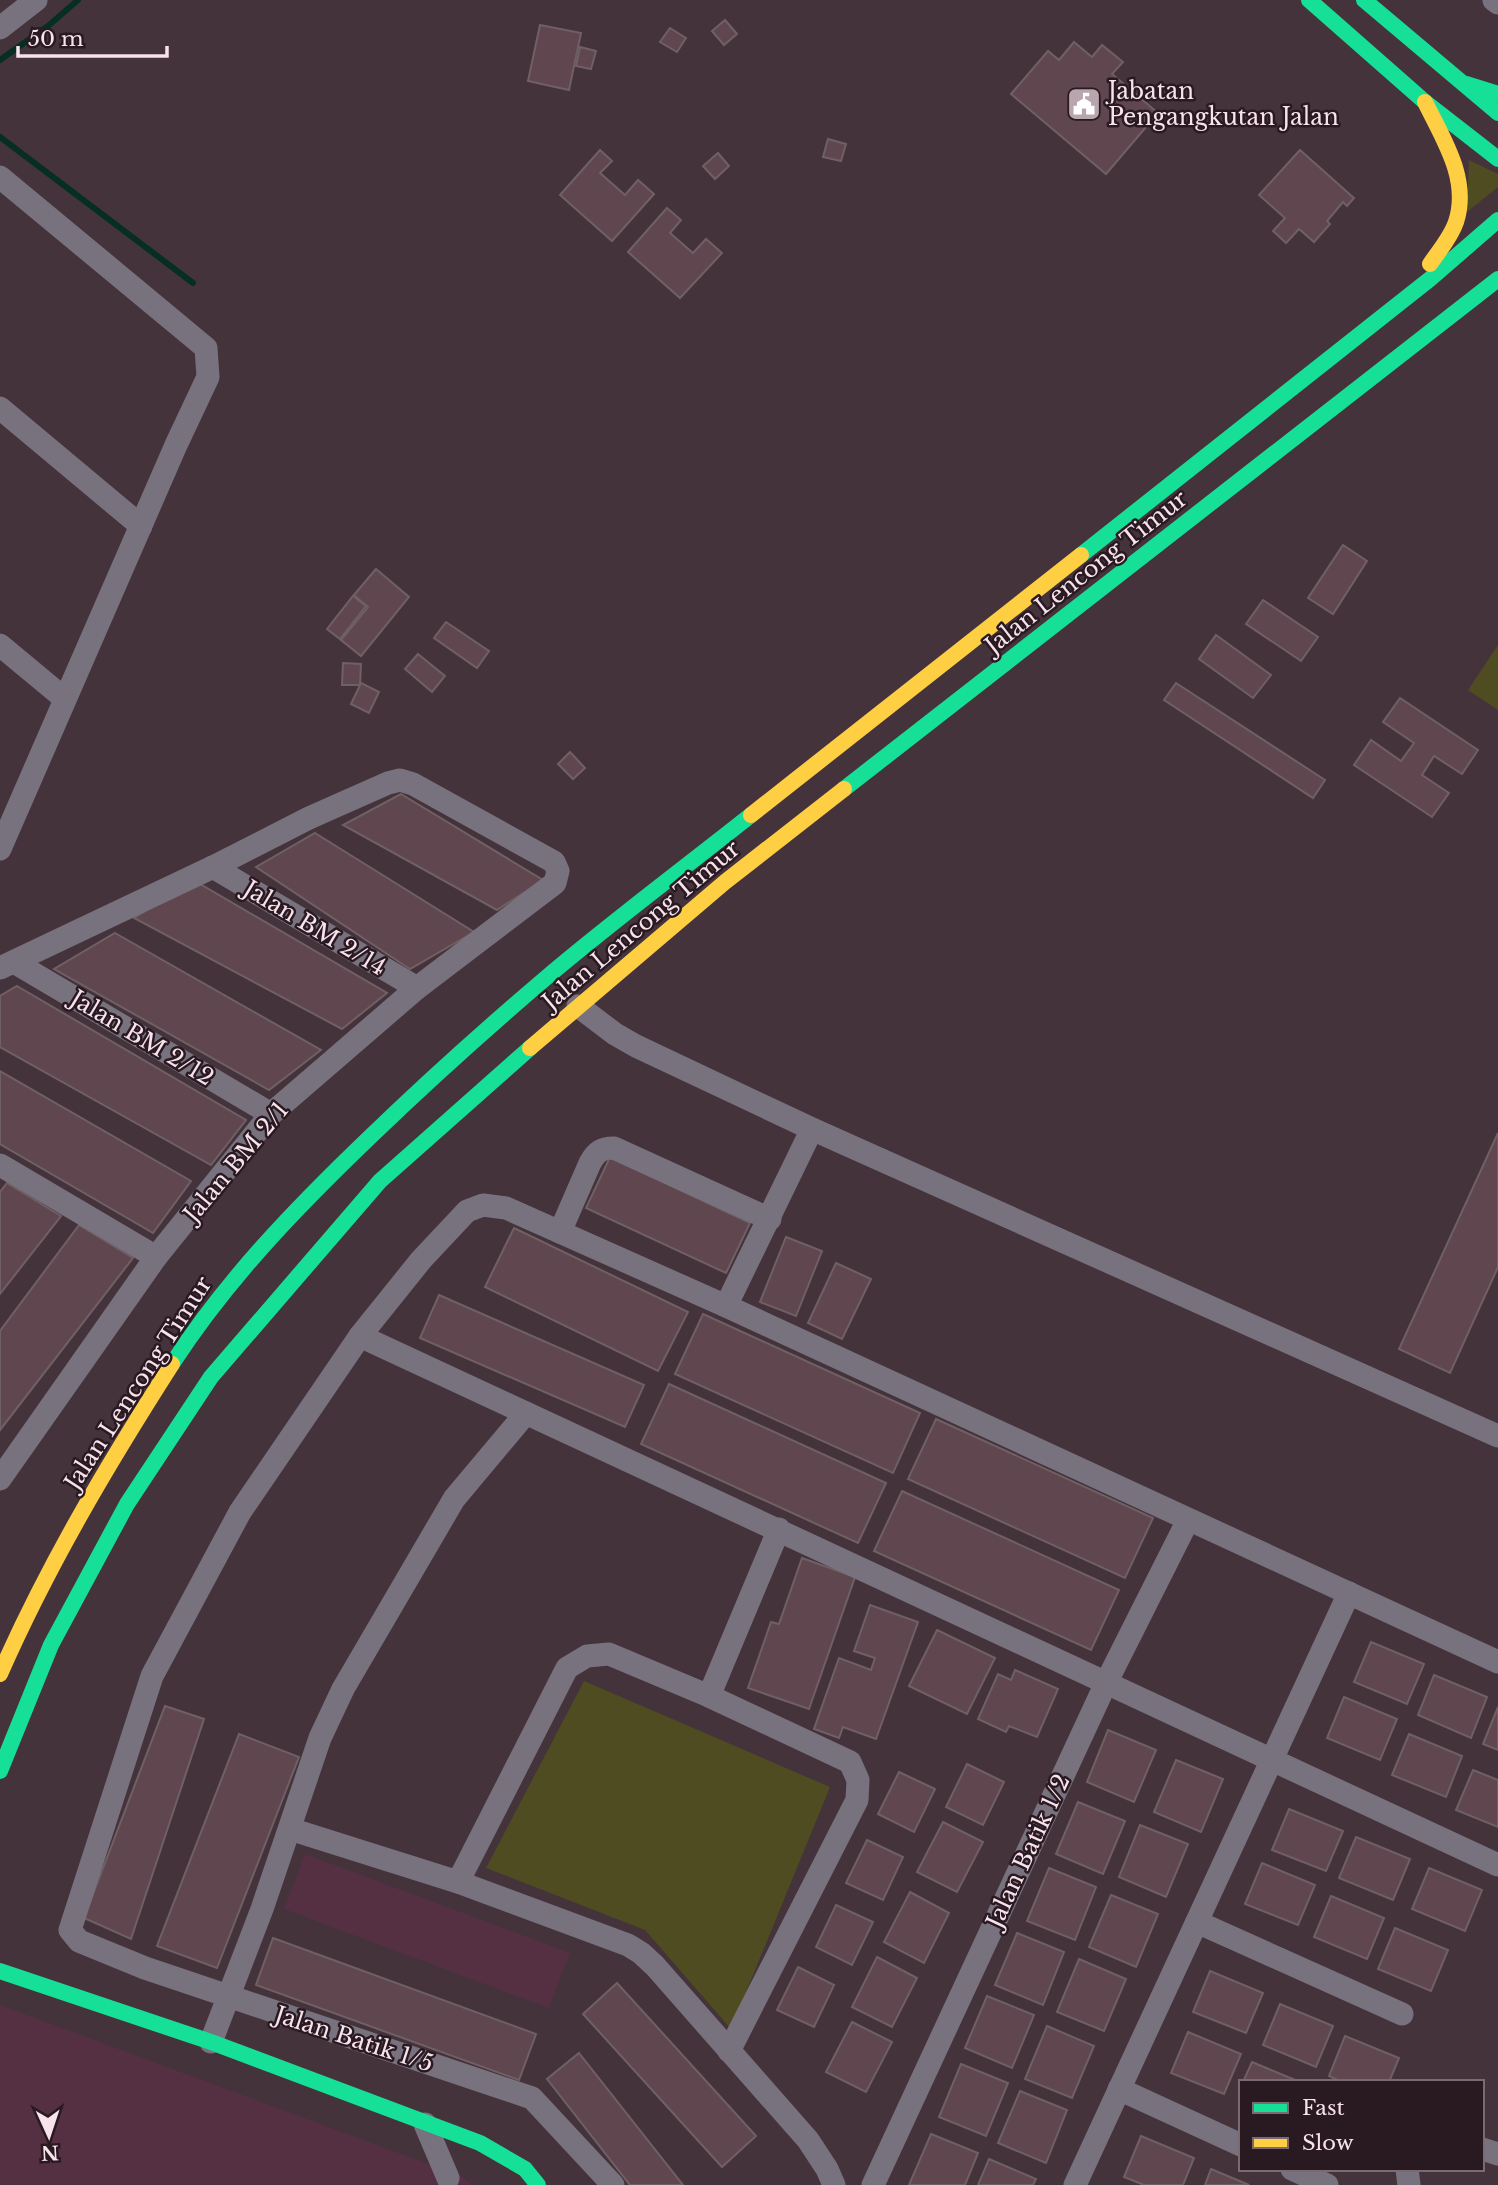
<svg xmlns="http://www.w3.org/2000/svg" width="1498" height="2185" viewBox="0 0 1498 2185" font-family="'Libre Baskerville',serif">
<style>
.built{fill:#543042}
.green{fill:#4e4c20}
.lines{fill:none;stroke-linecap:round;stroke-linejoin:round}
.stream{stroke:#072e23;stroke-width:6}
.building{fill:#60464e;stroke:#6f6065;stroke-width:2}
.street{stroke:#78727e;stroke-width:23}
.fast{stroke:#16e098;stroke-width:16}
.slow{stroke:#ffcf43;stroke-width:16}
.labels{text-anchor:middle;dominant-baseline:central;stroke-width:5;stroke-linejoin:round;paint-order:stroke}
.poi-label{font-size:23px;fill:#f8e2ec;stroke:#291a21;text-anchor:start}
.street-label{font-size:23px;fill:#f8e2ec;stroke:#291a21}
</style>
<rect width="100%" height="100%" fill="#45333c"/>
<g class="built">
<polygon points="305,1854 570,1953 549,2008 284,1909"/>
<polygon points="0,2005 463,2177 472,2185 0,2185"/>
</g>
<g class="green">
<polygon points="1469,160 1498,174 1498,187 1467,212"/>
<polygon points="1498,645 1498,710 1468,690"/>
<polygon points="584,1681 830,1787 731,2029 645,1930 486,1868"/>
</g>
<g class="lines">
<g class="stream">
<polyline points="0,60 48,26 78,0"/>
<polyline points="0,137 193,283"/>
</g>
</g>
<g class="building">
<polygon points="725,20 737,34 724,45 712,31"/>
<polygon points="540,25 581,33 569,90 528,81"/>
<polygon points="670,28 686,38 677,52 660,42"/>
<polygon points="1074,42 1092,57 1102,45 1123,62 1112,74 1158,113 1106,174 1011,94 1048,51 1059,60"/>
<polygon points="580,47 596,51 591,69 576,66"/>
<polygon points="828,139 846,144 841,161 823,157"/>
<polygon points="600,150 612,161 600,173 625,195 638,180 654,194 612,241 560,195"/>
<polygon points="1300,150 1354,198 1347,206 1343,202 1327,221 1330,224 1314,242 1299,229 1286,243 1273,231 1285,218 1259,195"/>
<polygon points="718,153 729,166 715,179 703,166"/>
<polygon points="667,208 681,220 670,233 693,253 706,239 722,253 680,298 628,252"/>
<polygon points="1343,545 1367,561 1333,614 1308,598"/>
<polygon points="376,569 409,597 361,656 341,640 368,607 354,595"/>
<polygon points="353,596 366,606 340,639 327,629"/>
<polygon points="1263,600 1318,637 1301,661 1246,624"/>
<polygon points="446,622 489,651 477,668 434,638"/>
<polygon points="1216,635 1271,675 1253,698 1199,659"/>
<polygon points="418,654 445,676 432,692 405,669"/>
<polygon points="343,663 361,664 360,685 342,685"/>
<polygon points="361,683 379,692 369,713 351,704"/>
<polygon points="1176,683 1325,780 1313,798 1164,700"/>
<polygon points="1400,698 1478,750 1462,774 1434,756 1422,775 1449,793 1432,817 1354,765 1371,740 1401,761 1414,743 1383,722"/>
<polygon points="570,752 585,768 573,779 558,764"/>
<polygon points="401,794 543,880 497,910 343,825"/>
<polygon points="315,833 474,932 410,969 256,867"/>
<polygon points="195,881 387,993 342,1029 134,918"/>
<polygon points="115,933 321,1050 269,1090 54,969"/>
<polygon points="17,986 246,1120 211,1165 0,1047 0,996"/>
<polygon points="0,1071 191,1181 153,1233 0,1144"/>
<polygon points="1498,1133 1498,1267 1450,1373 1399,1349"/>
<polygon points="610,1157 750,1223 726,1273 586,1208"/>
<polygon points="7,1183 61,1216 0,1294 0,1192"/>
<polygon points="79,1225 133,1258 0,1430 0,1331"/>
<polygon points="514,1228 688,1312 658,1371 485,1287"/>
<polygon points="786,1237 822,1251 796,1316 760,1302"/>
<polygon points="836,1263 871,1279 842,1339 808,1323"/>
<polygon points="439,1295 644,1385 625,1427 420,1338"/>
<polygon points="703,1314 920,1413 893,1473 675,1374"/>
<polygon points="669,1384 886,1483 858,1543 641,1444"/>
<polygon points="936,1419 1153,1518 1125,1578 908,1479"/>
<polygon points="902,1491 1119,1590 1091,1650 874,1551"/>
<polygon points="802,1558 855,1577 809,1709 748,1688 771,1622 779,1624"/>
<polygon points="870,1605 918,1622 876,1739 843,1727 839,1738 814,1729 839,1658 871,1670 875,1658 854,1651"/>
<polygon points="937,1630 995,1658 967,1714 909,1686"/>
<polygon points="1371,1642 1424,1664 1407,1704 1354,1682"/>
<polygon points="1015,1670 1058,1689 1037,1737 1009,1726 1006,1732 978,1719 998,1674 1011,1680"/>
<polygon points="1434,1675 1487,1697 1471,1738 1418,1715"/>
<polygon points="1344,1697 1397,1719 1380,1760 1327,1738"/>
<polygon points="165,1706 204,1719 131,1939 84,1918"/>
<polygon points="1498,1707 1498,1750 1483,1744"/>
<polygon points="1108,1730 1156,1750 1134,1802 1087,1782"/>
<polygon points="239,1734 299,1757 217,1968 157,1946"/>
<polygon points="1409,1734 1462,1756 1446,1797 1392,1775"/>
<polygon points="1176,1760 1223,1779 1201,1832 1154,1812"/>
<polygon points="967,1764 1004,1782 983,1825 946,1807"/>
<polygon points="1473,1770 1498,1780 1498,1827 1456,1810"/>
<polygon points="899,1772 935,1789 914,1832 878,1814"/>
<polygon points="1078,1802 1125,1821 1103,1874 1056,1854"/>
<polygon points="1289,1809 1343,1831 1326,1871 1272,1850"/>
<polygon points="943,1822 983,1842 957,1892 917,1872"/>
<polygon points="1140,1825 1188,1844 1166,1897 1119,1877"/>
<polygon points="1356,1837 1410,1859 1393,1900 1339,1878"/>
<polygon points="867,1840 903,1857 883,1900 846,1883"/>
<polygon points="1262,1863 1315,1885 1298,1925 1245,1904"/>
<polygon points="1049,1868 1096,1887 1075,1940 1027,1921"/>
<polygon points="1429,1868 1482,1890 1465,1931 1412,1909"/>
<polygon points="910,1892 949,1913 924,1963 884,1942"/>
<polygon points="1111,1895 1158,1914 1136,1967 1089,1947"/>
<polygon points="1331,1896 1384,1918 1367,1959 1314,1937"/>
<polygon points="836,1905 873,1922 852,1965 816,1947"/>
<polygon points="1395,1928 1448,1950 1431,1991 1378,1969"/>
<polygon points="1017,1933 1064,1952 1043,2005 995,1985"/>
<polygon points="273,1938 536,2034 519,2080 256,1985"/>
<polygon points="877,1957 917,1978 892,2027 852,2007"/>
<polygon points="1079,1959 1126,1979 1104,2031 1057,2012"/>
<polygon points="798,1967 834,1985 814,2027 777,2010"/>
<polygon points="1210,1971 1263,1993 1246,2033 1193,2012"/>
<polygon points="617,1983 756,2136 722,2167 583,2014"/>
<polygon points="987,1996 1034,2015 1012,2068 965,2048"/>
<polygon points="1280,2004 1333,2026 1316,2067 1263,2045"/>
<polygon points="852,2022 892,2042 866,2092 826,2072"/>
<polygon points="1047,2026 1094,2046 1072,2098 1025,2079"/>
<polygon points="1188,2032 1241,2054 1224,2094 1171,2073"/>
<polygon points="1345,2036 1399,2058 1389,2082 1342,2082 1329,2076"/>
<polygon points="579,2053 683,2185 630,2185 547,2079"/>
<polygon points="1252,2062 1300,2082 1243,2082"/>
<polygon points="961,2064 1008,2083 986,2136 939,2117"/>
<polygon points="1020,2091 1067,2110 1046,2163 998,2143"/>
<polygon points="931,2134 978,2153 965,2185 909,2185"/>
<polygon points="1141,2136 1194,2158 1183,2185 1144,2185 1124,2177"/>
<polygon points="989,2159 1036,2179 1033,2185 978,2185"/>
<polygon points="1211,2169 1249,2185 1205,2185"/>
</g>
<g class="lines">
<g class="street">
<polyline points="1494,0 1498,3"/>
<polyline points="0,28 36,0"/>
<polyline points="0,177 206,348 208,377 176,445 0,849"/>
<polyline points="0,408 141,526"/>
<polyline points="0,645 65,699"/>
<polyline points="213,867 417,988"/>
<polyline points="14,962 271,1114"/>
<polyline points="0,968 213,867 309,818 388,783 400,780 413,784 554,862 558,871 555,883 417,988 271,1114 156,1257 0,1479"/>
<polyline points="578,1006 615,1034 636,1046 812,1129 1498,1436"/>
<polyline points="0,1165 156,1257"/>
<path d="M560 1232 590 1163C596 1152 601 1148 614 1148L770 1219"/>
<polyline points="726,1306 812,1129"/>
<polyline points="360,1336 1498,1865"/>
<polyline points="709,1696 779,1529"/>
<polyline points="290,1829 458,1882 628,1945 641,1953 655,1966 808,2140 827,2169 834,2185"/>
<polyline points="458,1882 567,1668 587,1656 609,1654 709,1696 850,1762 858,1780 857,1800 729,2051"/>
<polyline points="1197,1922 1402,2014"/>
<polyline points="211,2042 262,1909 320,1738 343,1689 454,1499 526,1413"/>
<polyline points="1119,2089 1241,2145"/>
<polyline points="425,2124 448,2178"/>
<polyline points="1482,2149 1498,2154"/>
<polyline points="1292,2169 1327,2185"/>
<polyline points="1407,2169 1409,2185"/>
<polyline points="613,2185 532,2098 145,1968 79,1941 70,1930 152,1676 240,1512 360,1336 421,1260 467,1211 483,1205 506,1208 726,1306 1498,1662"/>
<polyline points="873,2185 1106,1683 1188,1520"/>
<polyline points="1075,2185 1349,1593"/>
</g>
<g class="fast">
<polyline points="1309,0 1425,102 1498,159"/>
<polyline points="1364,0 1498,113"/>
<polyline points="1466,84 1498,94"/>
<polyline points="1081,555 1430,279 1498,220"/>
<polyline points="844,789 1498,279"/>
<path d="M172 1364C227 1279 297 1207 370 1137 427 1082 487 1028 547 977 613 921 683 869 751 815"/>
<polyline points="0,1771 51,1645 127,1504 211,1377 380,1181 530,1048"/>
<polyline points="0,1971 211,2042 480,2143 525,2169 538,2185"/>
</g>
<g class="slow">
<path d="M1425 102C1443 139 1470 179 1456 222 1451 237 1439 251 1430 264"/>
<polyline points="751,815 1081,555"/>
<polyline points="530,1048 725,882 844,789"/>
<path d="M0 1674C48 1565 108 1464 172 1364"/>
</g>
</g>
<defs>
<g id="civic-square" transform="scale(1.75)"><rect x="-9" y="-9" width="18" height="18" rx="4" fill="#b9a5ae" stroke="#291a21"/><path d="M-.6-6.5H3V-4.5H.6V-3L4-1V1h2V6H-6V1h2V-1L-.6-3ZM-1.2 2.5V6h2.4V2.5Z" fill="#fff"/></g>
</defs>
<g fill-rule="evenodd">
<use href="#civic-square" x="1084" y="104"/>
</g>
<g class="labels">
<g class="poi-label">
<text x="1108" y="91">Jabatan<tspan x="1108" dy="26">Pengangkutan Jalan</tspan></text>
</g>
<g class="street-label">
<text transform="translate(1086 572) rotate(-38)">Jalan Lencong Timur</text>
<text transform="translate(641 925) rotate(-40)">Jalan Lencong Timur</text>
<text transform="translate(315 928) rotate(31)">Jalan BM 2/14</text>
<text transform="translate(142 1038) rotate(31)">Jalan BM 2/12</text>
<text transform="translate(236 1162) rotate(-50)">Jalan BM 2/1</text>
<text transform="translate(138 1383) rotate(-57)">Jalan Lencong Timur</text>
<text transform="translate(1028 1851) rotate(-65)">Jalan Batik 1/2</text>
<text transform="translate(354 2039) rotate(18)">Jalan Batik 1/5</text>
</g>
</g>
<rect x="1239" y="2080" width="245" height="91" fill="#291a21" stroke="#7c6a72" stroke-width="2"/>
<rect x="1253" y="2103" width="35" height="10" fill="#16e098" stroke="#7c6a72" stroke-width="2"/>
<text x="1302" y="2115" font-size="21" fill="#f8e2ec">Fast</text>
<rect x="1253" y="2138" width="35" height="10" fill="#ffcf43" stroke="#7c6a72" stroke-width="2"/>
<text x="1302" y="2150" font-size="21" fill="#f8e2ec">Slow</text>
<g transform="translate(49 2136) rotate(177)" stroke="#291a21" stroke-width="5" paint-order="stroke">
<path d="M0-5L12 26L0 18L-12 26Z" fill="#f8e2ec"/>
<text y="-10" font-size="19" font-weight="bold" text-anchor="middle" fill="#f8e2ec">N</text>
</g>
<path d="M18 46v10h149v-10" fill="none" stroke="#f8e2ec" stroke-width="3.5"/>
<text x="28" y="46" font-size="21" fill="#f8e2ec" stroke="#291a21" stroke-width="5" paint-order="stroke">50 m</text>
</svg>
